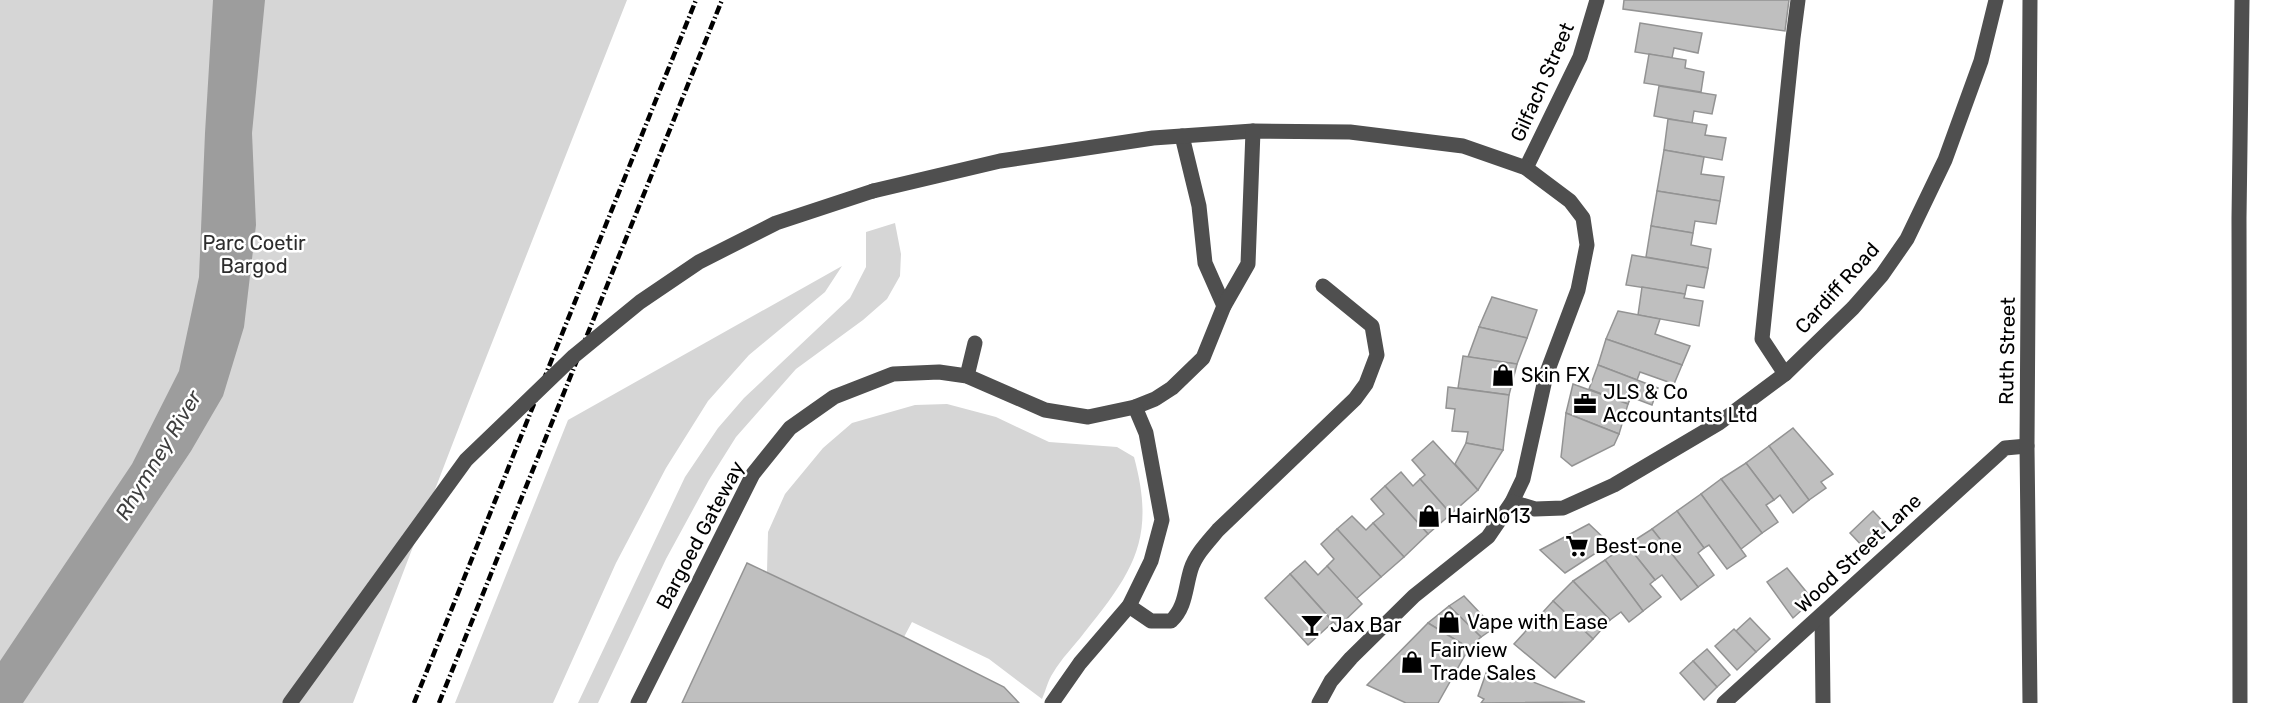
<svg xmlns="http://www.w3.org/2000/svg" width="2277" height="703" viewBox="0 0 2277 703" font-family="Rubik,sans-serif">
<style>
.green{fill:#d6d6d6}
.water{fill:#9d9d9d}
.building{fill:#bfbfbf;stroke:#939393;stroke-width:1.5}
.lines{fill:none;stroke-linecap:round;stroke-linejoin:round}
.minor{stroke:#4f4f4f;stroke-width:15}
.rail{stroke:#000;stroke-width:4.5;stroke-dasharray:9 3 1.5 3;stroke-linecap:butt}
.minor-bridge{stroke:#4f4f4f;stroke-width:15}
.labels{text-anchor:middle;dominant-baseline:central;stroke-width:5;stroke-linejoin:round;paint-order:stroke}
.street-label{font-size:20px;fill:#000;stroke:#fff}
.park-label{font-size:20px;fill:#2d2d2d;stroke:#fff}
.poi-label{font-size:20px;fill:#000;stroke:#fff;text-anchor:start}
.water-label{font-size:21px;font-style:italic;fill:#3e3e3e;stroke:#fff}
</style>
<rect width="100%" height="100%" fill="#fff"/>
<g class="green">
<polygon points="0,0 627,0 469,401 353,703 0,703"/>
<polygon points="895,223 901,254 900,276 887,299 863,320 796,369 736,437 709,480 666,559 598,703 578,703 685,477 718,428 744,398 850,298 866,267 866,232"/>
<polygon points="842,266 825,292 749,355 708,401 666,468 616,563 553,703 455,703 568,420"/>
<path d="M947 404 996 417 1049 442 1117 447 1134 457C1156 538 1134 571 1084 633 1074 646 1061 659 1053 673 1048 680 1046 690 1042 699L989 659 912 622 904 637 767 572 768 532 785 494 823 448 852 423 915 405Z"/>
</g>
<polygon class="water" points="213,0 265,0 252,133 256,225 244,327 223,396 191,451 23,703 0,703 0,661 132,464 179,371 199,277 205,133"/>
<g class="building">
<polygon points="1624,0 1789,0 1785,31 1623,9"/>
<polygon points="1640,23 1702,33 1698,53 1674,48 1672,58 1635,52"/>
<polygon points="1649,54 1686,60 1685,68 1704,72 1701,92 1644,83"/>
<polygon points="1659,86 1716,95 1712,114 1694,111 1692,123 1654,116"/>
<polygon points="1668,119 1707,125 1705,135 1726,138 1722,160 1664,150"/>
<polygon points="1664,150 1704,157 1701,174 1724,177 1720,201 1657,191"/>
<polygon points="1657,191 1720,201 1716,224 1695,221 1693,233 1651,226"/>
<polygon points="1651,226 1693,233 1691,245 1711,249 1708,268 1646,257"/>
<polygon points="1632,255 1708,268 1704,288 1687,285 1685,294 1626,285"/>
<polygon points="1642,287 1685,294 1684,298 1703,301 1699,326 1638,315"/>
<polygon points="1492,297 1537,310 1527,338 1479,327"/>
<polygon points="1618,311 1660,319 1655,334 1690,346 1682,365 1606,339"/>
<polygon points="1479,327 1527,338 1517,364 1468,357"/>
<polygon points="1606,339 1682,365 1674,384 1640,372 1637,380 1598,365"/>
<polygon points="1463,356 1517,364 1509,395 1458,388"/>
<polygon points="1598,365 1658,388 1652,405 1631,397 1628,404 1589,389"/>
<polygon points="1573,384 1628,404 1619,434 1566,413"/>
<polygon points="1448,387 1509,395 1503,450 1466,443 1468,432 1452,431 1455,409 1446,408"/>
<polygon points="1566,413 1619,434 1614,445 1572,466 1561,457"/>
<polygon points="1793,428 1833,474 1821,482 1826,488 1809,500 1769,446"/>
<polygon points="1433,441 1478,490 1451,514 1420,479 1425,475 1412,460"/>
<polygon points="1466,443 1503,450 1478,490 1455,464"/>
<polygon points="1769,446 1809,500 1793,513 1780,495 1774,500 1746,463"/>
<polygon points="1746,463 1774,500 1766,505 1778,522 1762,533 1721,479"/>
<polygon points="1401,472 1413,486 1420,479 1451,514 1428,534 1385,486"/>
<polygon points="1721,479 1762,533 1741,549 1701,494"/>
<polygon points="1385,486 1428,534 1404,557 1373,523 1384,514 1371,499"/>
<polygon points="1701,494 1746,556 1727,569 1709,545 1704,548 1677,511"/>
<polygon points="1677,511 1704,548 1698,553 1714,575 1698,587 1652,529"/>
<polygon points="1873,511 1889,528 1866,550 1850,533"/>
<polygon points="1352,516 1366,530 1373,523 1404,557 1381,577 1337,529"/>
<polygon points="1589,524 1610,544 1565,573 1540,550"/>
<polygon points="1337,529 1381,577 1356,599 1327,566 1334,559 1321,544"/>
<polygon points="1652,529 1698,587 1681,600 1662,575 1655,580 1627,545"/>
<polygon points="1627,545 1655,580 1650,584 1661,597 1643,611 1605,560"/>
<polygon points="1605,560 1643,611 1629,622 1621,612 1610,620 1573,581"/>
<polygon points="1305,561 1318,575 1327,566 1362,604 1338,627 1290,574"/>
<polygon points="747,563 904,637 1004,687 1019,703 682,703"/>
<polygon points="1787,568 1813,600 1793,618 1767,582"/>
<polygon points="1290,574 1333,622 1308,645 1265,598"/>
<polygon points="1573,581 1610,620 1593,639 1553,601"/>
<polygon points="1464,596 1494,628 1481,637 1449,606"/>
<polygon points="1553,601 1593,639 1555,678 1514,644"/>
<polygon points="1449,606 1481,637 1469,648 1428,623"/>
<polygon points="1750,618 1770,639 1756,652 1736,631"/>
<polygon points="1428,623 1469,648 1438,703 1406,703 1367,685"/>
<polygon points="1734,629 1756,652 1737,670 1715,646"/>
<polygon points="1707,649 1730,675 1717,687 1693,661"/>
<polygon points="1693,661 1717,687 1704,700 1680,673"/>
<polygon points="1489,665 1585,702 1481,703 1484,699 1478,696"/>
</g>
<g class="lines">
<g class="minor">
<polyline points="1182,136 1199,206 1205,263 1224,306"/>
<polyline points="1526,168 1580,57 1597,0"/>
<polyline points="873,191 1000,161 1153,138 1253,131 1350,132 1463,146 1526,168 1570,201 1583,218 1587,245 1578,290 1546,375 1523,479 1512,502 1488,537 1414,596 1351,658 1331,681 1319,703"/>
<polyline points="1785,374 1762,339 1793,38 1798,0"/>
<polyline points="967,376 975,343"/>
<polyline points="1512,502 1535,509 1563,508 1614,485 1719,423 1785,374 1853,308 1882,275 1907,239 1945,160 1981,61 1996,0"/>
<path d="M1129 606 1151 621H1171C1186 607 1185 588 1191 569 1196 554 1208 542 1218 530L1355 399 1366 384 1377 355 1372 326 1323 286"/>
<polyline points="1822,615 1823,703"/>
<polyline points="638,703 753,474 790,428 834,397 893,374 939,372 967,376 1045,410 1088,417 1135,407 1155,399 1172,388 1203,358 1224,306 1248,264 1253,131"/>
<polyline points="1052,703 1080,663 1129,606 1151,561 1162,520 1146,433 1135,407"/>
<polyline points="1724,703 2005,448 2027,446"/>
<polyline points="2030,703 2027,446 2030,0"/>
<polyline points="2240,703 2239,218 2242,0"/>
</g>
<g class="rail">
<polyline points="414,703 696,0"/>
<polyline points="439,703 722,0"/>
</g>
<polyline class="minor-bridge" points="290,703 466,460 574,356 640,302 699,262 776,223 873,191"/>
</g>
<defs>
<g id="shop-bare" transform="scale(1.8)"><path d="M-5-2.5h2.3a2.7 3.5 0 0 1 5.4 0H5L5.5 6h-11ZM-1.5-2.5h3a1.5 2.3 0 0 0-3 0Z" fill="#000" stroke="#fff" stroke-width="2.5" paint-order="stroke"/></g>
<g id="office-bare" transform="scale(1.8)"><path d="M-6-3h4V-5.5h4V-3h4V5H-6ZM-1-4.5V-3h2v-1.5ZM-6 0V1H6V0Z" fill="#000" stroke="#fff" stroke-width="2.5" paint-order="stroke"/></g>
<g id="supermarket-bare" transform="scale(1.8)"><path d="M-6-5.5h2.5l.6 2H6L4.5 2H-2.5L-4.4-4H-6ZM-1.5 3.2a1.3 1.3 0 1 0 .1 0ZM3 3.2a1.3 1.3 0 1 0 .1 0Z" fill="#000" stroke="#fff" stroke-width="2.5" paint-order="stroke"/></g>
<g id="bar-bare" transform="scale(1.8)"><path d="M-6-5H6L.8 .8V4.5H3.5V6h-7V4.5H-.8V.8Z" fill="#000" stroke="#fff" stroke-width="2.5" paint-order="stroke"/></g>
</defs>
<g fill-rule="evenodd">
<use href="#shop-bare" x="1503" y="375"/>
<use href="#office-bare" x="1585" y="404"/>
<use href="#shop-bare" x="1429" y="516"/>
<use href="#supermarket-bare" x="1577" y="546"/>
<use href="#shop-bare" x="1449" y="622"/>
<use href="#bar-bare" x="1312" y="625"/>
<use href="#shop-bare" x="1412" y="662"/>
</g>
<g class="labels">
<g class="street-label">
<text transform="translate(1542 82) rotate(-66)">Gilfach Street</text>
<text transform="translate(1837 288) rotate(-48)">Cardiff Road</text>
<text transform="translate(2007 351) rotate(-89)">Ruth Street</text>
<text transform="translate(700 535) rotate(-62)">Bargoed Gateway</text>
<text transform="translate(1858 553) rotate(-43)">Wood Street Lane</text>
</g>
<g class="park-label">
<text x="254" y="243">Parc Coetir<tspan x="254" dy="23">Bargod</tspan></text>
</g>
<g class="poi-label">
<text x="1521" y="375">Skin FX</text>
<text x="1603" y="392">JLS &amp; Co<tspan x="1603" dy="23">Accountants Ltd</tspan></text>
<text x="1447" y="516">HairNo13</text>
<text x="1595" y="546">Best-one</text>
<text x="1467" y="622">Vape with Ease</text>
<text x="1330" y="625">Jax Bar</text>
<text x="1430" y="650">Fairview<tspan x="1430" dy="23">Trade Sales</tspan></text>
</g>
<g class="water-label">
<text transform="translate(158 455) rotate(-59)">Rhymney River</text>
</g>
</g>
</svg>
